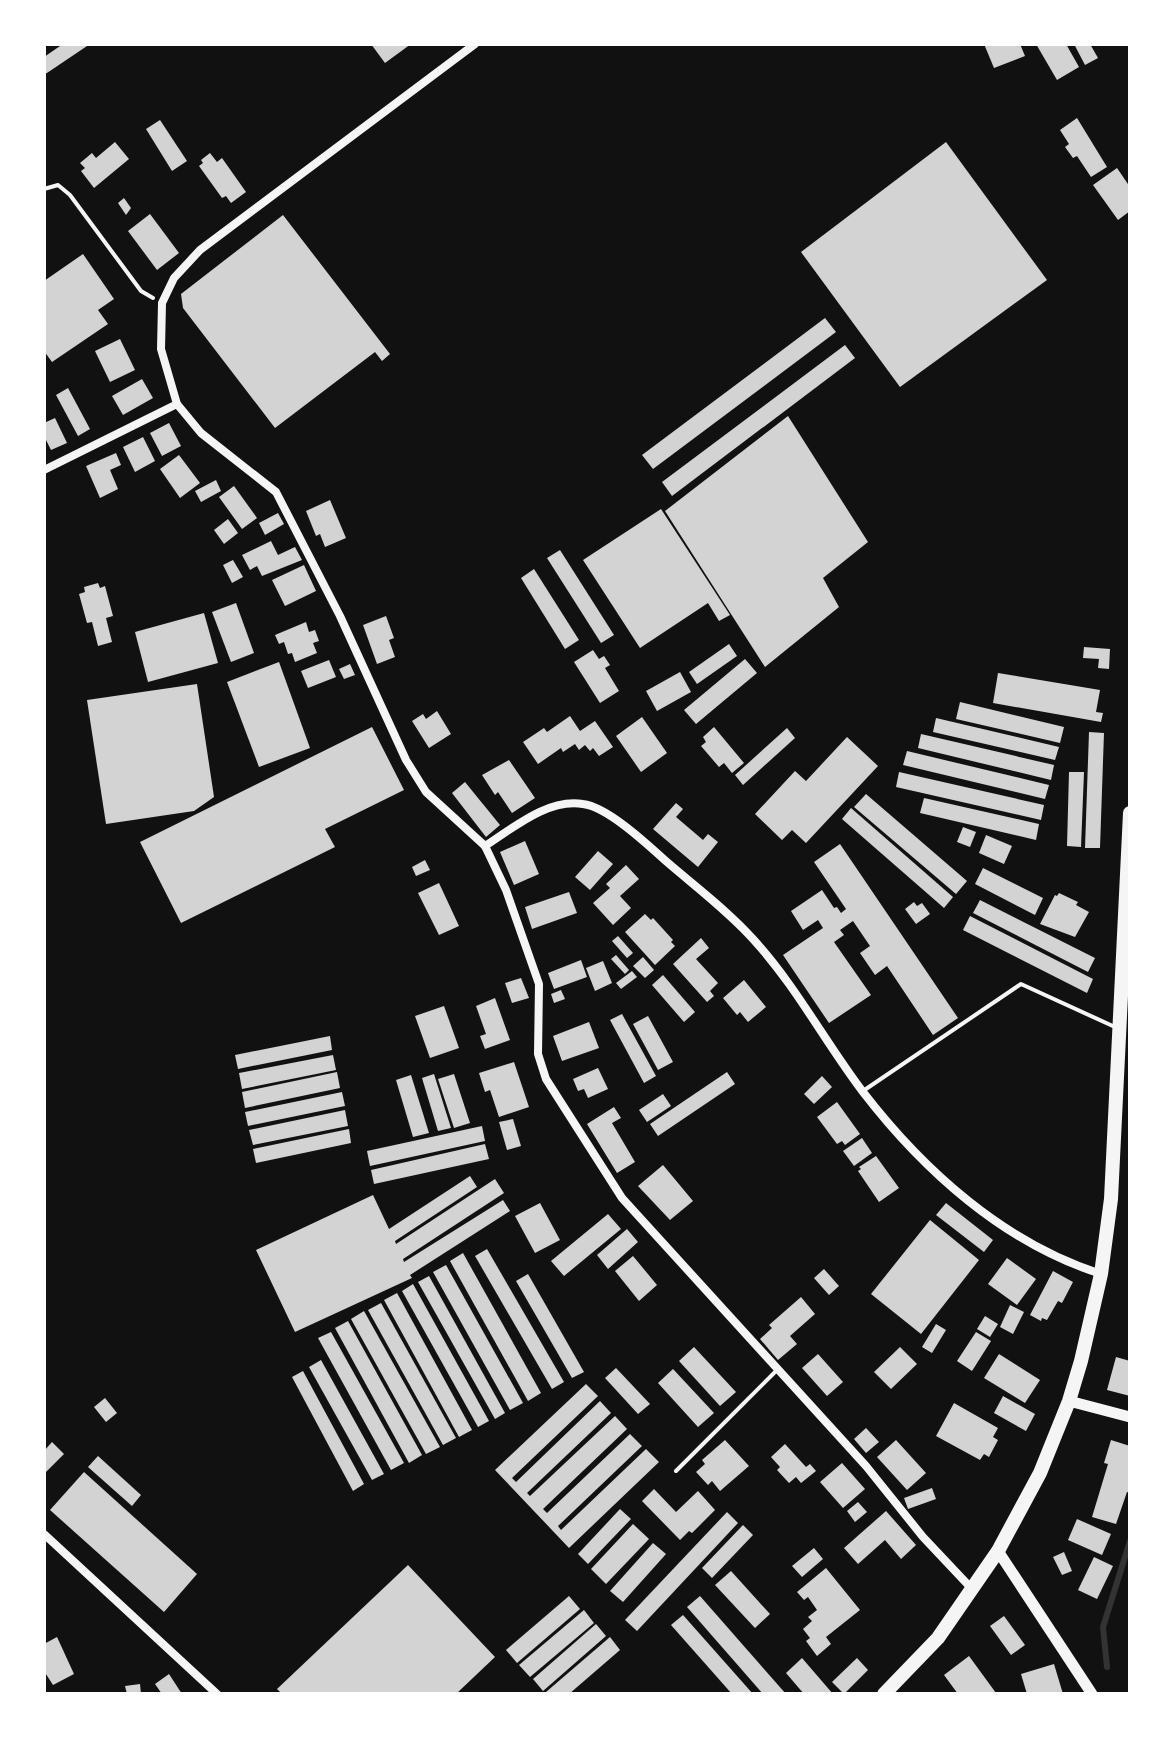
<svg xmlns="http://www.w3.org/2000/svg" width="1174" height="1738" viewBox="0 0 1174 1738" font-family="'PT Serif',serif">
<style>
.lines{fill:none;stroke-linecap:round;stroke-linejoin:round}
.stream{stroke:#333;stroke-width:6}
.building{fill:#d3d3d3}
.path{stroke:#f5f5f5;stroke-width:4}
.service{stroke:#f5f5f5;stroke-width:4}
.minor{stroke:#f5f5f5;stroke-width:8}
.tertiary{stroke:#f5f5f5;stroke-width:11}
.primary{stroke:#f5f5f5;stroke-width:14}
</style>
<rect width="100%" height="100%" fill="#111"/>
<g class="lines">
<polyline class="stream" points="1107,1667 1103,1627 1130,1541"/>
</g>
<g class="building">
<polygon points="63,44 90,44 44,75 44,57"/>
<polygon points="371,44 411,44 385,63"/>
<polygon points="984,44 1020,44 1025,56 994,68"/>
<polygon points="1036,44 1066,44 1079,67 1057,80"/>
<polygon points="1074,44 1090,44 1098,58 1085,65"/>
<polygon points="1077,118 1107,167 1091,177 1077,156 1073,158 1065,147 1069,144 1060,130"/>
<polygon points="160,120 187,161 172,171 146,129"/>
<polygon points="115,142 129,159 94,188 81,171 85,168 80,163 92,153 96,158"/>
<polygon points="946,142 1047,280 900,387 801,252"/>
<polygon points="210,153 217,162 222,158 246,192 231,203 226,196 222,198 199,166 203,163 201,160"/>
<polygon points="1117,168 1130,187 1130,211 1118,220 1093,185"/>
<polygon points="124,198 131,208 126,215 118,203"/>
<polygon points="150,214 179,253 157,270 128,231"/>
<polygon points="283,215 390,354 382,361 375,352 275,428 183,308 181,294"/>
<polygon points="83,254 114,299 98,310 108,324 52,362 44,351 44,281"/>
<polygon points="825,318 836,332 653,469 642,455"/>
<polygon points="120,339 135,370 110,382 95,351"/>
<polygon points="845,345 855,358 672,496 662,482"/>
<polygon points="142,379 153,398 123,415 112,396"/>
<polygon points="68,388 90,429 78,436 56,395"/>
<polygon points="788,416 868,542 823,578 839,607 765,667 665,511"/>
<polygon points="55,418 67,443 51,450 44,436 44,423"/>
<polygon points="169,423 181,446 162,456 150,433"/>
<polygon points="143,437 155,461 135,472 123,447"/>
<polygon points="116,453 121,465 110,470 118,489 100,498 86,466"/>
<polygon points="179,455 200,483 180,498 160,469"/>
<polygon points="216,480 221,491 201,502 195,491"/>
<polygon points="234,486 257,518 242,529 219,497"/>
<polygon points="330,500 346,538 325,547 320,534 316,536 306,511"/>
<polygon points="661,509 730,615 719,621 708,603 640,648 583,560"/>
<polygon points="278,513 284,524 265,535 259,523"/>
<polygon points="228,519 238,533 224,544 214,530"/>
<polygon points="271,541 278,555 295,547 302,560 262,576 257,566 250,570 242,555"/>
<polygon points="560,550 614,635 601,643 547,558"/>
<polygon points="233,560 243,577 232,583 223,565"/>
<polygon points="304,565 316,591 285,606 272,580"/>
<polygon points="534,569 579,640 565,649 521,578"/>
<polygon points="98,583 100,588 105,586 113,616 106,618 112,642 98,646 92,622 87,623 79,594 85,592 84,587"/>
<polygon points="236,603 254,653 231,662 212,612"/>
<polygon points="204,613 218,663 148,682 135,632"/>
<polygon points="386,616 394,638 389,640 395,657 377,664 363,625"/>
<polygon points="306,622 309,632 315,630 319,641 313,643 317,653 295,662 292,653 288,654 284,642 279,644 275,635"/>
<polygon points="729,644 737,656 697,684 689,672"/>
<polygon points="1084,647 1110,649 1109,669 1098,668 1099,659 1083,658"/>
<polygon points="593,650 599,659 604,656 610,665 605,668 619,691 600,703 574,662"/>
<polygon points="745,659 757,673 696,724 684,710"/>
<polygon points="329,660 336,677 308,688 301,671"/>
<polygon points="279,662 310,748 259,767 227,682"/>
<polygon points="350,664 355,675 344,679 339,669"/>
<polygon points="680,672 691,692 657,711 646,691"/>
<polygon points="998,673 1100,690 1096,712 1103,713 1101,722 993,703"/>
<polygon points="197,684 214,797 194,811 106,824 87,700"/>
<polygon points="960,702 1064,727 1060,743 956,719"/>
<polygon points="437,711 451,734 429,748 412,721 423,714 426,719"/>
<polygon points="570,716 580,731 595,721 613,747 599,756 593,748 590,751 585,745 579,750 575,744 563,752 561,748 538,764 523,742 544,728 547,732"/>
<polygon points="642,717 667,753 641,772 616,736"/>
<polygon points="936,718 1059,747 1055,760 933,732"/>
<polygon points="372,727 404,790 325,829 335,847 181,923 140,842"/>
<polygon points="714,727 744,763 732,773 724,763 719,767 701,746 706,742 703,737"/>
<polygon points="787,728 795,738 743,785 735,775"/>
<polygon points="1089,732 1104,733 1100,848 1085,848"/>
<polygon points="921,734 1054,765 1051,780 918,748"/>
<polygon points="847,737 878,766 806,843 792,830 782,840 755,814 795,771 806,781"/>
<polygon points="907,751 1049,785 1045,799 903,765"/>
<polygon points="509,760 535,798 512,813 498,792 495,795 482,775"/>
<polygon points="899,772 1044,805 1041,820 896,787"/>
<polygon points="1069,772 1084,772 1081,847 1067,846"/>
<polygon points="465,782 500,825 486,837 452,793"/>
<polygon points="866,794 967,881 956,894 854,807"/>
<polygon points="924,798 1039,824 1036,840 920,813"/>
<polygon points="676,803 683,809 676,817 703,840 708,834 718,842 698,867 653,829"/>
<polygon points="851,808 953,897 944,908 842,819"/>
<polygon points="963,827 976,832 970,847 957,842"/>
<polygon points="986,835 1012,846 1004,864 979,853"/>
<polygon points="525,841 539,874 514,885 500,852"/>
<polygon points="840,844 958,1018 933,1035 887,966 875,975 860,953 870,946 853,921 840,930 844,935 834,942 871,995 829,1023 783,955 823,928 818,920 803,930 791,911 822,890 834,908 837,907 841,913 846,909 814,862"/>
<polygon points="598,851 613,864 590,890 575,877"/>
<polygon points="425,860 430,870 416,876 412,867"/>
<polygon points="626,865 639,879 620,896 631,908 613,925 593,903 610,888 606,884"/>
<polygon points="983,868 1043,898 1035,915 975,884"/>
<polygon points="439,883 459,926 439,935 418,893"/>
<polygon points="569,892 577,913 532,929 525,907"/>
<polygon points="1059,893 1078,902 1076,905 1089,912 1075,937 1040,924 1055,895 1057,896"/>
<polygon points="980,900 1095,958 1088,972 973,913"/>
<polygon points="914,902 917,906 922,903 930,914 916,924 905,909"/>
<polygon points="645,914 651,920 653,918 673,940 671,942 675,946 655,965 625,932"/>
<polygon points="970,916 1093,979 1087,993 963,930"/>
<polygon points="618,936 633,953 627,958 612,941"/>
<polygon points="701,938 709,948 696,959 718,983 710,991 714,996 707,1002 673,964"/>
<polygon points="616,955 629,970 625,974 611,959"/>
<polygon points="643,957 654,970 645,978 633,966"/>
<polygon points="581,960 587,977 554,989 548,973"/>
<polygon points="603,961 612,983 595,991 586,968"/>
<polygon points="632,971 637,977 621,989 616,983"/>
<polygon points="663,975 695,1012 684,1022 652,985"/>
<polygon points="521,978 529,998 512,1003 505,983"/>
<polygon points="744,980 766,1007 748,1022 740,1012 737,1015 723,998"/>
<polygon points="561,990 565,999 554,1003 551,994"/>
<polygon points="495,998 510,1040 485,1049 480,1036 486,1034 476,1006"/>
<polygon points="444,1006 459,1048 430,1058 415,1016"/>
<polygon points="622,1014 656,1076 644,1083 610,1020"/>
<polygon points="648,1016 673,1062 658,1070 633,1024"/>
<polygon points="589,1022 599,1048 562,1061 553,1036"/>
<polygon points="330,1036 332,1050 238,1069 235,1055"/>
<polygon points="333,1055 336,1070 242,1089 239,1073"/>
<polygon points="514,1062 529,1107 499,1117 490,1090 485,1092 479,1073"/>
<polygon points="598,1068 608,1089 588,1098 584,1089 578,1091 573,1079"/>
<polygon points="337,1072 340,1088 245,1108 242,1092"/>
<polygon points="727,1072 735,1084 658,1136 650,1124"/>
<polygon points="434,1074 451,1128 438,1131 422,1078"/>
<polygon points="454,1074 470,1123 454,1128 438,1079"/>
<polygon points="411,1075 429,1133 413,1137 396,1080"/>
<polygon points="822,1076 832,1087 814,1104 804,1094"/>
<polygon points="342,1092 345,1106 248,1126 245,1112"/>
<polygon points="663,1094 671,1106 647,1122 639,1110"/>
<polygon points="837,1102 860,1134 845,1145 842,1141 837,1144 817,1117"/>
<polygon points="614,1107 621,1118 612,1123 635,1162 617,1173 587,1124"/>
<polygon points="345,1110 348,1126 253,1145 249,1130"/>
<polygon points="513,1119 521,1146 507,1150 499,1122"/>
<polygon points="482,1126 485,1141 370,1166 367,1151"/>
<polygon points="349,1129 351,1143 256,1163 253,1149"/>
<polygon points="862,1138 872,1153 854,1166 843,1151"/>
<polygon points="485,1144 489,1159 374,1184 371,1170"/>
<polygon points="876,1156 899,1188 879,1202 858,1171 861,1169 859,1167"/>
<polygon points="663,1165 693,1201 670,1220 638,1186"/>
<polygon points="470,1176 477,1187 395,1241 396,1244 495,1179 504,1193 403,1259 404,1262 503,1200 510,1211 410,1275 412,1278 295,1332 256,1250 373,1195 389,1229"/>
<polygon points="540,1203 560,1240 535,1253 515,1216"/>
<polygon points="946,1203 993,1240 984,1252 936,1215"/>
<polygon points="608,1214 621,1229 564,1276 551,1261"/>
<polygon points="930,1220 979,1260 921,1334 871,1294"/>
<polygon points="627,1229 638,1242 608,1269 597,1255"/>
<polygon points="487,1249 564,1382 552,1389 475,1256"/>
<polygon points="463,1253 541,1393 528,1401 450,1261"/>
<polygon points="633,1256 657,1285 639,1301 615,1271"/>
<polygon points="1007,1258 1036,1279 1017,1305 988,1284"/>
<polygon points="446,1265 523,1403 510,1410 433,1272"/>
<polygon points="824,1269 839,1286 829,1295 814,1278"/>
<polygon points="1053,1271 1073,1282 1062,1303 1058,1301 1047,1320 1042,1318 1041,1321 1030,1315"/>
<polygon points="528,1274 584,1372 572,1378 516,1281"/>
<polygon points="429,1276 505,1413 495,1419 418,1282"/>
<polygon points="413,1284 489,1421 478,1427 402,1291"/>
<polygon points="397,1293 472,1430 459,1437 384,1300"/>
<polygon points="801,1297 815,1314 790,1336 797,1344 778,1360 760,1339 772,1328 769,1325"/>
<polygon points="381,1303 456,1438 443,1445 368,1310"/>
<polygon points="1010,1305 1024,1312 1013,1334 1000,1327"/>
<polygon points="364,1311 440,1447 426,1454 351,1319"/>
<polygon points="985,1316 998,1324 990,1337 977,1329"/>
<polygon points="348,1321 422,1455 409,1463 335,1328"/>
<polygon points="936,1324 946,1330 932,1353 922,1347"/>
<polygon points="331,1332 404,1463 391,1470 318,1338"/>
<polygon points="976,1332 991,1341 972,1371 957,1361"/>
<polygon points="694,1347 736,1392 720,1406 679,1361"/>
<polygon points="900,1347 917,1364 891,1389 874,1372"/>
<polygon points="818,1354 843,1382 827,1396 802,1368"/>
<polygon points="999,1354 1040,1380 1025,1403 984,1378"/>
<polygon points="1116,1357 1130,1361 1130,1396 1107,1390"/>
<polygon points="321,1360 384,1474 372,1480 309,1367"/>
<polygon points="616,1368 650,1404 638,1414 605,1378"/>
<polygon points="673,1369 714,1413 698,1427 658,1383"/>
<polygon points="303,1371 364,1484 353,1491 292,1377"/>
<polygon points="586,1384 598,1396 512,1478 516,1482 600,1401 611,1413 527,1493 530,1496 615,1416 627,1429 543,1509 547,1513 630,1434 642,1446 558,1526 561,1530 646,1449 659,1462 569,1548 495,1470"/>
<polygon points="1003,1396 1035,1414 1026,1431 994,1413"/>
<polygon points="105,1398 117,1413 106,1422 94,1407"/>
<polygon points="954,1403 998,1428 993,1437 998,1440 989,1457 984,1454 980,1460 936,1436"/>
<polygon points="866,1428 879,1442 866,1453 854,1439"/>
<polygon points="725,1440 749,1466 720,1491 712,1481 708,1485 696,1472 705,1464 702,1460"/>
<polygon points="896,1440 926,1473 907,1490 877,1457"/>
<polygon points="1111,1440 1130,1446 1130,1493 1127,1492 1116,1524 1092,1517 1108,1464 1104,1463"/>
<polygon points="52,1442 64,1454 44,1474 44,1451"/>
<polygon points="785,1444 806,1467 810,1464 816,1471 801,1483 796,1477 789,1483 777,1470 780,1467 771,1457"/>
<polygon points="98,1456 141,1495 132,1506 88,1467"/>
<polygon points="842,1463 865,1489 843,1508 820,1482"/>
<polygon points="84,1472 197,1574 164,1612 50,1510"/>
<polygon points="932,1488 936,1499 908,1509 904,1498"/>
<polygon points="654,1489 676,1512 698,1491 715,1510 692,1533 689,1531 680,1540 642,1501"/>
<polygon points="858,1502 867,1512 855,1522 847,1511"/>
<polygon points="620,1509 631,1519 588,1564 578,1554"/>
<polygon points="886,1511 916,1545 901,1559 885,1540 858,1564 844,1548"/>
<polygon points="727,1512 738,1523 637,1631 625,1620"/>
<polygon points="1077,1519 1111,1534 1102,1555 1068,1540"/>
<polygon points="633,1524 649,1539 606,1584 591,1569"/>
<polygon points="743,1525 753,1535 712,1578 702,1568"/>
<polygon points="653,1543 666,1554 623,1602 610,1591"/>
<polygon points="814,1548 823,1559 802,1577 792,1566"/>
<polygon points="1064,1552 1072,1571 1062,1575 1053,1557"/>
<polygon points="1094,1557 1113,1566 1097,1599 1078,1590"/>
<polygon points="408,1565 495,1657 456,1694 282,1694 277,1689"/>
<polygon points="826,1568 860,1610 826,1637 831,1644 817,1656 806,1641 810,1638 803,1629 812,1621 808,1617 817,1610 808,1597 804,1600 797,1592"/>
<polygon points="731,1571 770,1614 755,1628 715,1585"/>
<polygon points="569,1596 580,1609 517,1663 506,1650"/>
<polygon points="700,1596 786,1694 763,1694 687,1607"/>
<polygon points="584,1610 594,1623 530,1677 519,1665"/>
<polygon points="683,1615 753,1694 732,1694 671,1625"/>
<polygon points="1004,1616 1025,1645 1011,1655 990,1626"/>
<polygon points="596,1624 606,1636 543,1691 533,1679"/>
<polygon points="57,1637 74,1674 53,1685 44,1671 44,1644"/>
<polygon points="610,1637 620,1650 569,1694 548,1694 546,1692"/>
<polygon points="969,1656 996,1693 995,1694 958,1694 944,1675"/>
<polygon points="802,1658 833,1694 804,1694 786,1673"/>
<polygon points="857,1658 868,1670 844,1694 832,1682"/>
<polygon points="1054,1664 1063,1694 1027,1694 1021,1674"/>
<polygon points="169,1674 182,1694 162,1694 155,1684"/>
<polygon points="140,1684 141,1694 127,1694 125,1686"/>
</g>
<g class="lines">
<polyline class="path" points="44,189 58,185 70,195 141,291 153,298"/>
<g class="service">
<polyline points="863,1091 1021,984 1115,1027"/>
<polyline points="676,1471 777,1370"/>
</g>
<g class="minor">
<polyline points="475,44 200,250 174,278 162,303 161,349 177,404 201,433 276,492 340,616 406,760 426,792 485,846 506,890 539,984 538,1054 546,1079 622,1198 866,1466 923,1537 972,1589"/>
<polyline points="44,470 177,404"/>
<path d="M485 846C513 828 548 798 583 804 608 807 648 845 667 862 696 887 728 911 753 939 796 986 825 1042 863 1092 924 1171 1004 1243 1101 1274"/>
<polyline points="44,1534 217,1694"/>
</g>
<g class="tertiary">
<polyline points="1069,1401 1130,1417"/>
<polyline points="998,1551 1092,1694"/>
</g>
<polyline class="primary" points="884,1694 938,1638 998,1551 1040,1473 1069,1401 1081,1361 1101,1274 1111,1199 1130,813"/>
</g>
<rect width="1174" height="1738" fill="none" stroke="#ffffff" stroke-width="92"/>
</svg>
